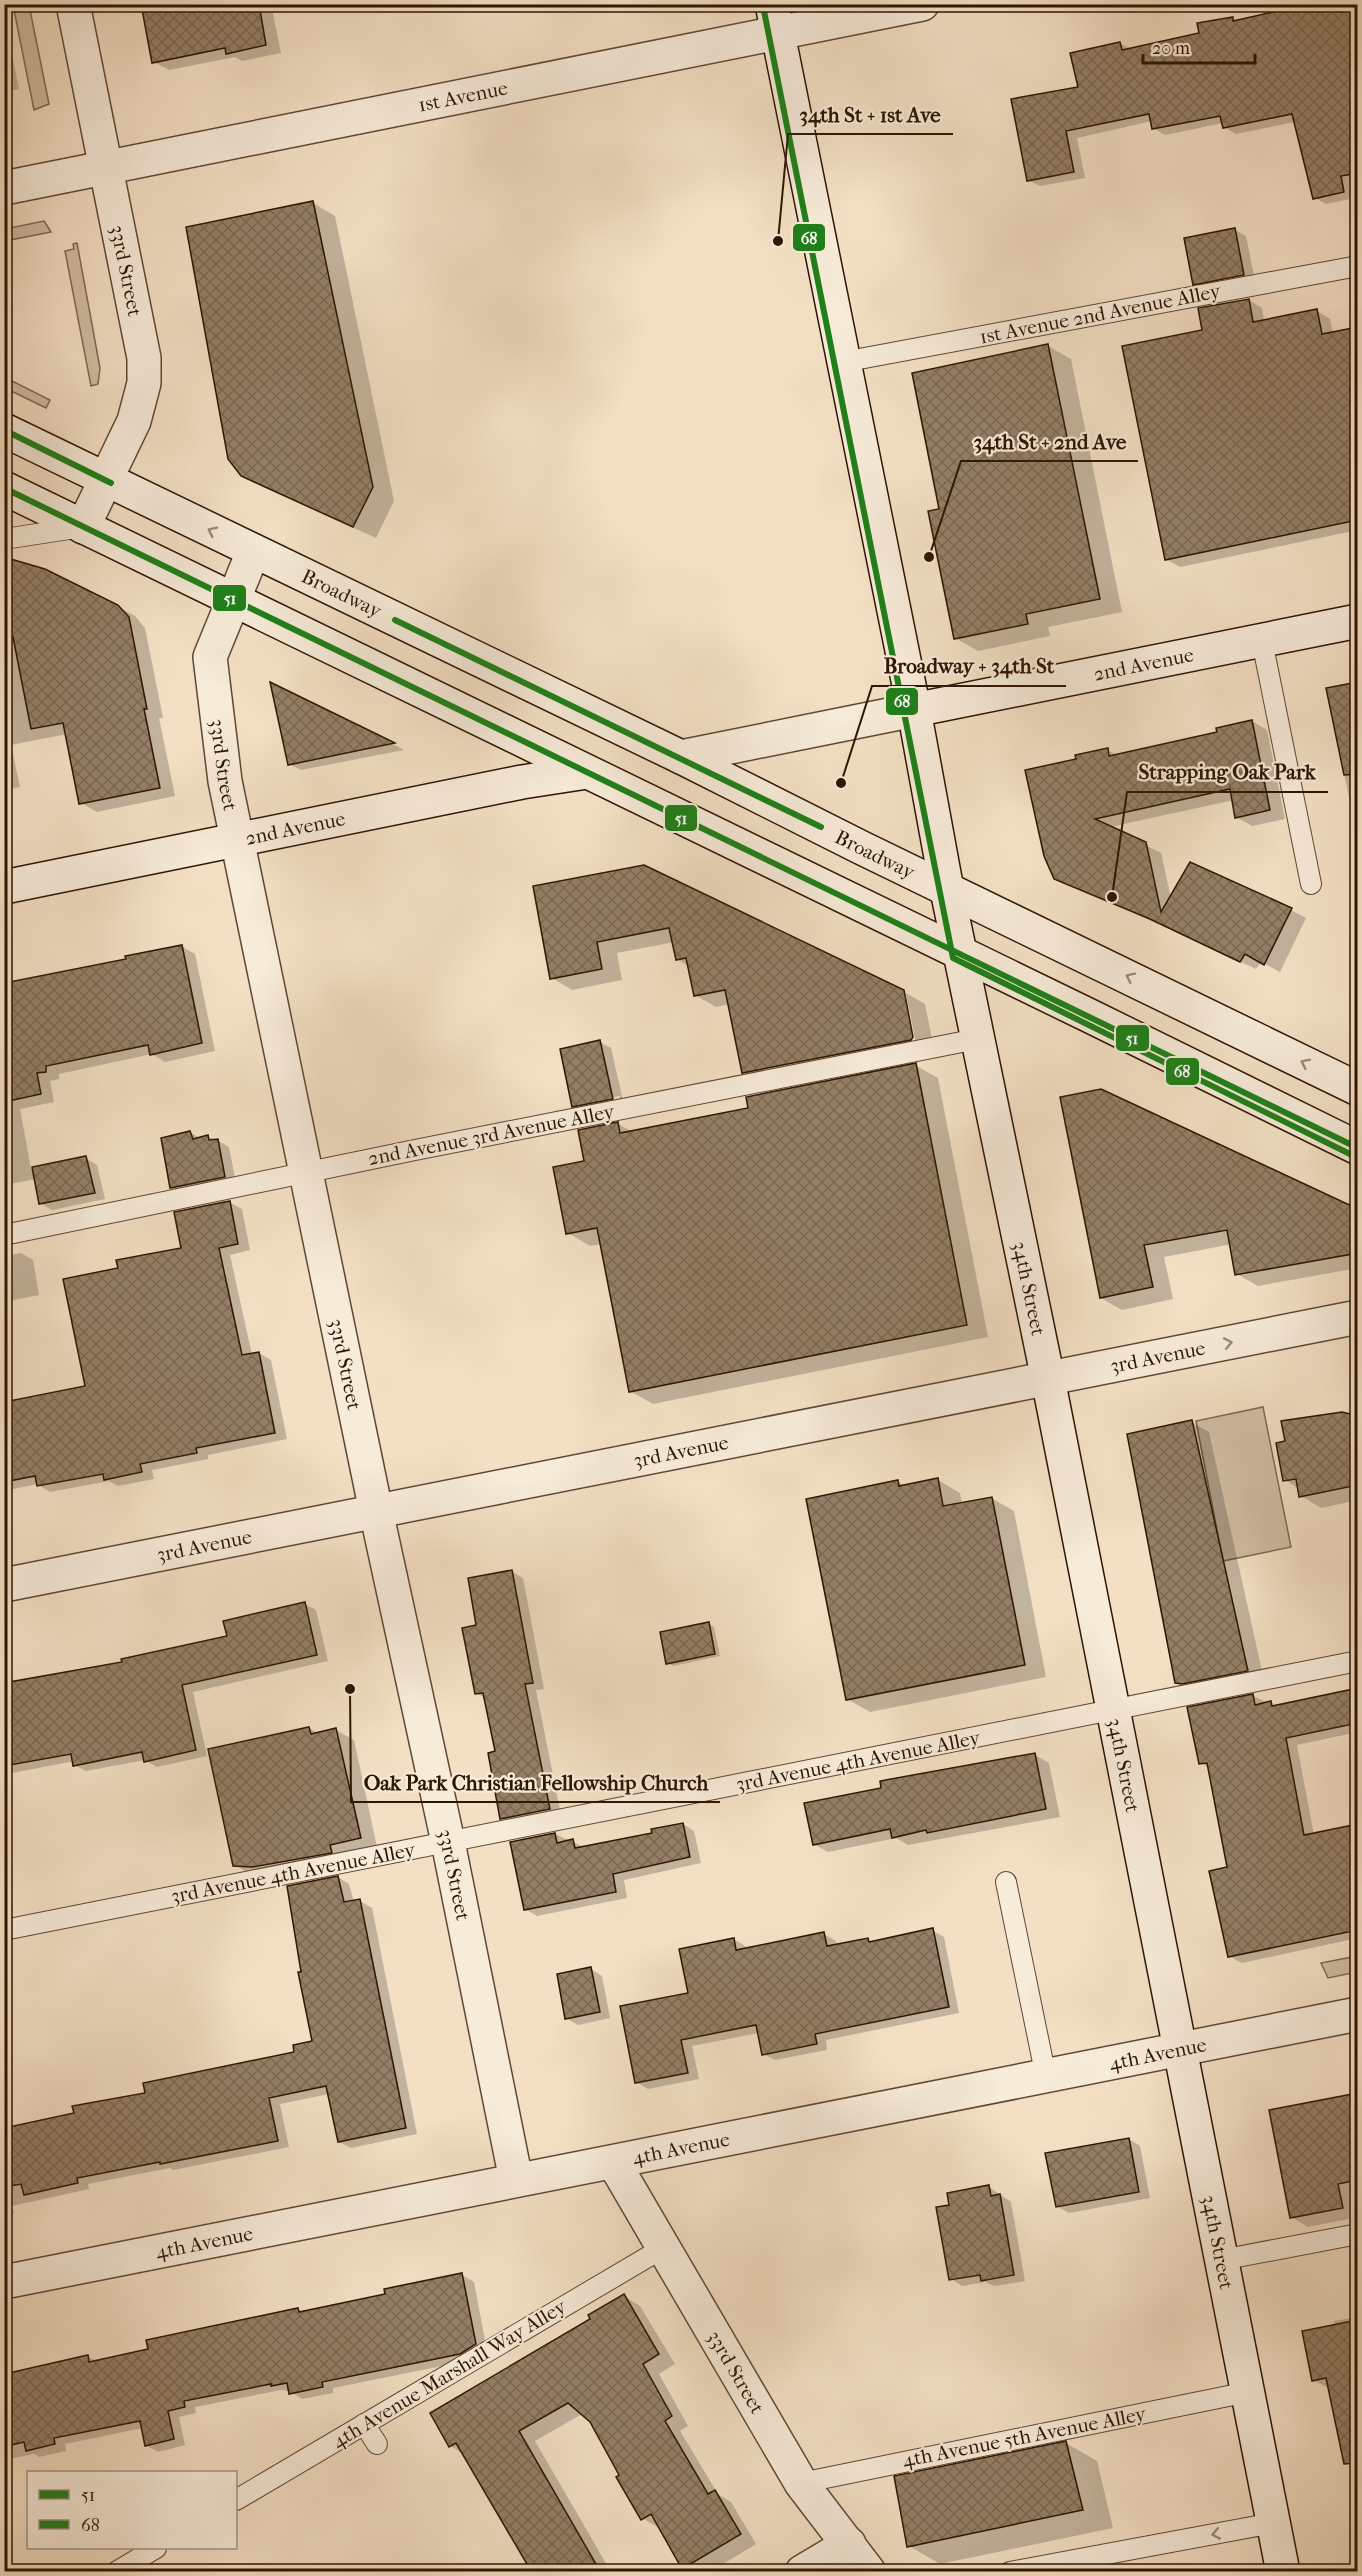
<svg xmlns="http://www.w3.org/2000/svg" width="1362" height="2576" viewBox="0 0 1362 2576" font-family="'IM FELL French Canon',serif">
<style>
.grass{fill:#d1bda3;stroke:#7f6952;stroke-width:1.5}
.shadow{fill:#0003;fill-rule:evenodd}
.building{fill:url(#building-cross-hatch);stroke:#2d1500;stroke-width:1.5}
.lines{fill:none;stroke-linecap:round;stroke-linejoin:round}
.lane-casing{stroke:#5e4831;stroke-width:22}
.street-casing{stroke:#5e4831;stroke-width:36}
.secondary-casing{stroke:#2d1500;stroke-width:36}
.lane{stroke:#f7ebd9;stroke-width:20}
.street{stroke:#f7ebd9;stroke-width:33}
.secondary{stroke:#f7ebd9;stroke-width:33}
.bus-1-casing{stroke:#f7ebd9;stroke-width:10}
.bus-2-casing{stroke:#f7ebd9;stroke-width:10}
.bus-1{stroke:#1e8019;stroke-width:6}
.bus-2{stroke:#1e8019;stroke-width:6}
.oneway{stroke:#9c8b77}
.labels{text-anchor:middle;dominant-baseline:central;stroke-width:4.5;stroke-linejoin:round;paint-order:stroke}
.street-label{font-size:20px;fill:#2d1500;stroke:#f7ebd9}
.leader{fill:none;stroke:#2d1500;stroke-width:2}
.callout-dot{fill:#2d1500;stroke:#f7ebd9;stroke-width:2}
.callout-label{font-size:21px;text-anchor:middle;font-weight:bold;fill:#2d1500;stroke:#f7ebd9;stroke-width:4.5;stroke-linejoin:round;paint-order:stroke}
.line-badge{stroke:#f7ebd9;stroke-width:2}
.badge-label{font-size:16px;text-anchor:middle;font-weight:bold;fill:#fff}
</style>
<defs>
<pattern id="building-cross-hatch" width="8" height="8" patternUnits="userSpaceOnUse" patternTransform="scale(1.5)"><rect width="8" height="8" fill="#947f66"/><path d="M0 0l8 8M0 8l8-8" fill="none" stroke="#796752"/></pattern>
</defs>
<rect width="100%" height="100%" fill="#f3e0c4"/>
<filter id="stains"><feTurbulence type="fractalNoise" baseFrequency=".00333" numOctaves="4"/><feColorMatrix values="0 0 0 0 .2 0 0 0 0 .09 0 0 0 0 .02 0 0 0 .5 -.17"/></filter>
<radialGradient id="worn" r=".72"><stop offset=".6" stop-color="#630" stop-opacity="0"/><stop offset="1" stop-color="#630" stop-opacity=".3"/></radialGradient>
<g class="grass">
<polygon points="13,5 29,5 49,104 34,110"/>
<polygon points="44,221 51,232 5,241 5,229"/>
<polygon points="77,243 100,368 98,384 91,386 65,251 74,249 73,244"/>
<polygon points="4,377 50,400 46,408 5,388"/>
<polygon points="1263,1407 1291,1547 1223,1561 1196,1421"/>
<polygon points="1357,1956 1357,1972 1328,1978 1321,1963"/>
</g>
<g class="shadow">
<polygon points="142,4 271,4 281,53 242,61 235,57 169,70 154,62"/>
<polygon points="1358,4 1358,181 1352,182 1355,198 1326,204 1315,198 1295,122 1236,134 1224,127 1223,123 1165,135 1153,128 1152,121 1077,138 1085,178 1040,186 1028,180 1079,88 1120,43 1130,49 1201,34 1232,18 1238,21"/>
<polygon points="4,17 19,89 4,92"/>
<polygon points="313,203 335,216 394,501 376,538 265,488 242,475"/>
<polygon points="1235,230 1246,236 1255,281 1206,290 1195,284"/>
<polygon points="1249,300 1262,308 1264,321 1317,311 1330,319 1333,333 1358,328 1358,530 1180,567 1166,559"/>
<polygon points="1048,346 1071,359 1122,612 1048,627 1050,636 978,651 955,638 941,510"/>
<polygon points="4,559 117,606 135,616 145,628 163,718 159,718 175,796 97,812 81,803 67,734 11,745 20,787 5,790 7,800 4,800"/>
<polygon points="1358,683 1358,842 1327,689"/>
<polygon points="272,685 395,745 404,750 301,770 289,764"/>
<polygon points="1252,721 1267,730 1285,819 1252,826 1236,817 1234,800 1110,827 1161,853 1171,898 1291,910 1306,918 1280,972 1261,962 1256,969 1055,877 1077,760 1107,750 1117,755 1219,734"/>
<polygon points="534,887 903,991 913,1045 916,1044 906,993 925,1004 934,1049 764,1084 743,1072 730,1004 716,1007 695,995 689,966 677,959 674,942 617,953 622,980 572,990 552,978"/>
<polygon points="181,946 195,954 215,1051 165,1062 152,1054 59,1074 59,1079 50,1081 54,1102 20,1109 31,1169 86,1158 97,1165 105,1199 52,1210 40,1203 36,1179 4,1185 4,984 128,960"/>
<path d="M600 1042 611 1048 624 1105 585 1112 574 1106ZM620 1096V1099L581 1106V1103Z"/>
<polygon points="915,1065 938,1078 988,1337 653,1404 630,1391 602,1244 590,1246 568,1233 618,1124 633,1132 750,1109"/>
<polygon points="1062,1098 1358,1210 1358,1268 1258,1286 1237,1274 1232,1244 1164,1257 1173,1299 1122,1310 1101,1298"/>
<polygon points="190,1132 201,1139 208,1137 217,1140 229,1147 236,1183 182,1194 171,1188"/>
<polygon points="229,1202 242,1209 250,1250 230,1255 252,1355 259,1353 271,1360 287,1439 208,1455 208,1459 152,1470 154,1479 118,1486 109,1481 50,1492 37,1484 4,1491 4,1404 87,1387 119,1269 182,1249"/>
<polygon points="21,1253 33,1260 39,1295 4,1302 4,1256"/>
<polygon points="1358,1415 1358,1509 1349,1502 1321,1508 1301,1496 1299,1489 1285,1480 1352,1416"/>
<polygon points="1191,1422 1209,1432 1264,1680 1194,1692 1176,1682"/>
<polygon points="938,1480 960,1493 962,1504 991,1498 1014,1511 1046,1677 870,1712 847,1699 898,1482 905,1486"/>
<polygon points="511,1571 523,1578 544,1689 536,1690 561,1815 513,1824 502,1818 496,1752 485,1698 476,1693 478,1626"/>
<polygon points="305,1604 316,1610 328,1661 193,1692 207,1756 157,1767 145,1760 86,1771 74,1765 74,1761 7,1774 11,1781 4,1782 4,1685 124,1664 229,1637"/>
<polygon points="709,1624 714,1627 720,1656 673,1666 668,1663"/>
<polygon points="1358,1689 1358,1732 1297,1745 1314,1835 1358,1825 1358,1938 1242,1963 1229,1956 1229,1869 1209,1768 1201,1763 1253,1696 1276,1706"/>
<polygon points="309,1728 319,1734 336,1730 354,1740 377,1847 252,1875 235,1865"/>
<polygon points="1035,1755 1049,1763 1060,1817 908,1845 896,1838 828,1852 814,1844"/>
<polygon points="683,1824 694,1831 701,1863 624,1880 627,1898 537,1916 525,1909 555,1834 584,1847 653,1834"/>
<polygon points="338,1877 349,1884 354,1902 360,1901 372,1908 417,2134 351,2148 339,2142 329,2094 280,2104 289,2147 173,2170 170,2168 88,2184 89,2189 12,2206 14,2214 4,2216 4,2210 10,2208 10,2205 4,2206 4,2130 75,2114 296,2053 313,2042 303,1973"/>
<polygon points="932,1930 944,1937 959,2013 826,2040 827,2050 775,2060 763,2054 759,2033 692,2046 699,2079 648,2089 636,2082 689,1994 734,1939 745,1946 746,1949 824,1934 836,1941 837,1946 868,1940 873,1943"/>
<polygon points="591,1969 602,1976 610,2018 578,2025 566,2018"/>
<polygon points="1358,2095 1358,2193 1354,2193 1358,2217 1308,2227 1291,2217"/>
<polygon points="1129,2139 1140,2146 1150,2198 1069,2213 1057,2206"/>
<polygon points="989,2187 1011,2202 1025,2281 994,2286 986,2282 962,2286 951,2279 951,2206"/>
<polygon points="462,2275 474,2282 487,2351 472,2360 333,2388 333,2393 302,2399 290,2391 281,2390 195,2407 196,2413 179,2417 185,2445 158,2452 146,2445 143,2428 65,2444 66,2451 39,2457 34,2454 4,2460 4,2375 88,2356 97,2362 298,2310 303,2313 387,2295"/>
<polygon points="624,2296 640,2306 675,2364 659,2374 688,2426 680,2431 718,2494 731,2502 756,2544 710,2572 690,2572 683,2568 659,2528 642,2518 591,2421 582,2414 535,2441 611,2572 519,2572 529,2566 464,2454 450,2446 591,2319"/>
<polygon points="1358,2317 1358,2464 1329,2388 1313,2380 1335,2326 1334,2321"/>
<polygon points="1066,2443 1097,2461 1113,2528 940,2564 909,2546"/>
</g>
<g class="building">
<polygon points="141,4 259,4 266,45 226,54 225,48 152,63"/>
<polygon points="1308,4 1358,4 1358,173 1341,176 1344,192 1313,199 1292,114 1223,128 1220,116 1152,129 1149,114 1066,131 1074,172 1027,181 1011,99 1078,87 1070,53 1120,42 1122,50 1199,33 1197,23 1233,17 1233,21"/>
<polygon points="313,201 373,487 353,527 241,476 228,459 186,227"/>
<polygon points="1235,228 1244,275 1193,285 1184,238"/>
<polygon points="1249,299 1253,322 1317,309 1322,334 1358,327 1358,520 1165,560 1122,346 1202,330 1198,308"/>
<polygon points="1048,344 1100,599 1026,614 1028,624 954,639 928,511 939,509 912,373"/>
<polygon points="4,557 45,569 118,605 129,617 147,709 144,709 160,788 79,804 63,723 31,729 13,637 4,639"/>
<polygon points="270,682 395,743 288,765"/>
<polygon points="1358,682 1358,774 1344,775 1326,688"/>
<polygon points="1252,720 1270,810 1235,818 1230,789 1095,819 1146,842 1161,912 1190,862 1292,908 1264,965 1245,954 1240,962 1150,919 1054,879 1044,856 1025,770 1076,759 1075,755 1108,748 1109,756 1217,732 1216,728"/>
<polygon points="644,865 904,990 913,1037 911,1040 742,1073 725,990 694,996 686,958 676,960 669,928 597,942 602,969 550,979 533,886"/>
<polygon points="182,945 202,1043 150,1055 148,1045 46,1066 46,1072 37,1073 41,1094 4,1102 4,983 126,959 125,956"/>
<polygon points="600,1040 613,1099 572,1107 560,1049"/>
<polygon points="916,1063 967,1325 629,1392 597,1228 566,1234 553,1167 584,1161 578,1130 618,1122 620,1133 748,1108 746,1097"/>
<polygon points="1101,1089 1358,1209 1358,1253 1235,1275 1227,1230 1144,1245 1153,1287 1100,1298 1060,1097"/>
<polygon points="190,1131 193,1139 208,1135 209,1140 218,1139 225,1177 170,1188 161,1138"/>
<polygon points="86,1156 95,1193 39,1204 32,1167"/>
<polygon points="230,1201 238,1244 219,1248 242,1355 259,1352 275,1433 196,1448 197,1453 140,1464 142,1472 104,1480 103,1474 37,1486 35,1476 4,1482 4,1402 85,1386 63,1279 118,1268 116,1260 181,1248 174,1212"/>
<polygon points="1342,1412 1358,1416 1358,1485 1299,1497 1296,1479 1283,1481 1276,1443 1285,1441 1281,1421"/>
<polygon points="1192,1420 1248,1671 1182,1684 1175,1683 1127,1434"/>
<polygon points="938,1478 943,1506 992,1497 1025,1665 846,1700 806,1499 898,1480 899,1486"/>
<polygon points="512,1570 533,1683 525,1684 550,1809 500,1819 488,1753 495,1751 483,1693 475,1694 462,1628 476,1625 468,1578"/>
<polygon points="305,1602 317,1655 182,1685 196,1750 144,1762 142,1752 73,1766 71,1754 10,1765 4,1738 4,1683 122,1662 121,1659 227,1636 223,1621"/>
<polygon points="709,1622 715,1654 666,1664 660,1632"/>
<polygon points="1358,1688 1358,1723 1286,1738 1304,1835 1358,1824 1358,1930 1228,1957 1209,1871 1227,1867 1207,1763 1199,1764 1187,1707 1253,1694 1255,1705 1271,1701 1272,1706"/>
<polygon points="309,1727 311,1734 336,1728 361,1838 330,1845 332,1853 252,1867 233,1866 208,1749"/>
<polygon points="1035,1753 1046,1809 927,1833 926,1830 892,1838 890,1829 813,1845 804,1803 881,1788 880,1781"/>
<polygon points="683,1823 690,1857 613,1874 616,1892 524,1910 510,1842 555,1833 557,1843 573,1839 575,1848 652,1833 651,1829"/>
<polygon points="338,1876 344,1902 360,1899 406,2128 338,2142 326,2086 269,2098 278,2141 160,2164 160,2162 77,2178 78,2183 24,2195 21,2184 4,2187 4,2128 74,2113 72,2106 145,2093 143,2083 294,2052 293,2045 312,2041 298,1972 301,1972 287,1886"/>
<polygon points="933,1928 949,2007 815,2034 817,2044 762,2055 756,2025 681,2040 688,2073 635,2083 620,2006 688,1993 679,1949 734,1938 736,1950 824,1932 827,1946 868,1938 869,1942"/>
<polygon points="591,1967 600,2012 565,2019 557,1974"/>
<polygon points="1358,2093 1358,2180 1338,2184 1343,2208 1290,2218 1269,2110"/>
<polygon points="1129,2138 1139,2192 1056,2207 1045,2153"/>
<polygon points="989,2185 991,2196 1000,2194 1014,2275 981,2281 980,2275 949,2280 936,2207 949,2205 947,2193"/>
<polygon points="462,2273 476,2344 460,2354 322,2382 323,2387 289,2394 287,2383 271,2386 271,2384 184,2401 185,2407 168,2411 174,2439 145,2446 140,2421 54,2438 55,2444 26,2451 24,2442 11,2445 4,2416 4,2374 88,2355 89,2362 148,2349 146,2340 298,2308 299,2312 385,2294 384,2289"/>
<polygon points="624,2294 659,2354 643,2364 672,2416 665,2421 708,2494 715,2490 741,2534 682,2569 651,2514 641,2520 616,2477 619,2475 590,2422 568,2403 519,2431 600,2571 531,2571 456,2443 449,2447 430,2413 590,2319 588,2315"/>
<polygon points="1358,2320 1358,2463 1344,2464 1326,2378 1312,2381 1302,2331"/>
<polygon points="1066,2441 1083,2510 907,2547 894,2476"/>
</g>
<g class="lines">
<g class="lane-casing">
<g id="lane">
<polyline points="843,362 1358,266"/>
<polyline points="4,539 82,527"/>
<polyline points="1262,641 1311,884"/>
<polyline points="4,1235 415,1150 977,1039"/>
<polyline points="1006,1882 1046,2077"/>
<polyline points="4,1930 1358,1661"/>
<polyline points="1221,2260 1358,2234"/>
<polyline points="364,2424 377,2444"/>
<polyline points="801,2483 1248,2392"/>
<polyline points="236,2500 663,2248"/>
<polyline points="116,2572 156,2548"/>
<polyline points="1010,2572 1273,2523"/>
</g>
</g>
<g class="street-casing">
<g id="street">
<path id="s1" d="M73 4 144 358V383L134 421 83 527"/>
<path id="s2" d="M4 188 922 4"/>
<path id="s3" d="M253 552 210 657 225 781 376 1511 448 1842 516 2180"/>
<polyline points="681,757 914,710"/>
<path id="s4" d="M4 1585 1358 1317"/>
<path id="s5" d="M614 2163 801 2483 869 2572"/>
<path id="s6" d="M4 2282 1358 2014"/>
<polyline points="802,2572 849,2544"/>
</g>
</g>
<g class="secondary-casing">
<g id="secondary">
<path id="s7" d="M772 4 914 710 947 890 1048 1379 1283 2572"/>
<path id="s8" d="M4 430 681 757 862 848 1358 1089"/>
<polyline points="4,488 1088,1015 1358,1148"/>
<path id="s9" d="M914 710 1358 621"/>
<path id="s10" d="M4 887 522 782 587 772"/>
</g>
</g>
<use href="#lane" class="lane"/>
<use href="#street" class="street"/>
<use href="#secondary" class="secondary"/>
<g class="bus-1-casing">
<g id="bus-1">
<polyline points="4,430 111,483"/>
<polyline points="4,488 1358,1148"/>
<polyline points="395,620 821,827"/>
</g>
</g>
<g class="bus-2-casing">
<polyline id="bus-2" points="763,6 953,958 1354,1156"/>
</g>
<use href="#bus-1" class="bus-1"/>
<use href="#bus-2" class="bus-2"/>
</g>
<defs><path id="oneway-chevron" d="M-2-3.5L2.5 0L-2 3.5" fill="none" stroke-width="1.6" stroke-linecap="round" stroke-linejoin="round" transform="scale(1.5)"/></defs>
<g class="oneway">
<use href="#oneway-chevron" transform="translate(212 531) rotate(-154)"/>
<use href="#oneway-chevron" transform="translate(1130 977) rotate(-154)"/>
<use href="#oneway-chevron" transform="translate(1305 1063) rotate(-154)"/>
<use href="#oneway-chevron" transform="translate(1228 1343) rotate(-11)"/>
<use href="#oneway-chevron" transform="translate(1216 2534) rotate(169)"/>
</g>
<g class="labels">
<g class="street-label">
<text stroke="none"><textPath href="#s2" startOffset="468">1st Avenue</textPath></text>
<text stroke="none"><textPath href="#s1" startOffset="272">33rd Street</textPath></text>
<text transform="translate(1100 314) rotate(-11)">1st Avenue 2nd Avenue Alley</text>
<text stroke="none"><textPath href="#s8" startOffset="375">Broadway</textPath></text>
<text stroke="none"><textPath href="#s9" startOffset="234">2nd Avenue</textPath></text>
<text stroke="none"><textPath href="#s3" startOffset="222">33rd Street</textPath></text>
<text stroke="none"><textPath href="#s10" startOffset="297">2nd Avenue</textPath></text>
<text stroke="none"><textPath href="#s8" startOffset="969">Broadway</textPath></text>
<text transform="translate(491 1135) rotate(-11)">2nd Avenue 3rd Avenue Alley</text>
<text stroke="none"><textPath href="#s7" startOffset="1310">34th Street</textPath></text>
<text stroke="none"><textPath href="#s4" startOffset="1176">3rd Avenue</textPath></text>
<text stroke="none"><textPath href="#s3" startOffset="834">33rd Street</textPath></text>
<text stroke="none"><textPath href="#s4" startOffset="690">3rd Avenue</textPath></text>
<text stroke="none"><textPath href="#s4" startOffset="204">3rd Avenue</textPath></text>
<text transform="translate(858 1761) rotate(-11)">3rd Avenue 4th Avenue Alley</text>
<text stroke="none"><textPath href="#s7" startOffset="1796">34th Street</textPath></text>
<text transform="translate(293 1873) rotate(-11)">3rd Avenue 4th Avenue Alley</text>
<text stroke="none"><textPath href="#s3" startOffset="1356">33rd Street</textPath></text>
<text stroke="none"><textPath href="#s6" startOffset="1176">4th Avenue</textPath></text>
<text stroke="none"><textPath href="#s6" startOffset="690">4th Avenue</textPath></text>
<text stroke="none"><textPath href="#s7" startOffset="2282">34th Street</textPath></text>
<text stroke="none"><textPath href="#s6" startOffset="204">4th Avenue</textPath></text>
<text stroke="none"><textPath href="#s5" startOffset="242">33rd Street</textPath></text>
<text transform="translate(449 2374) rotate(-31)">4th Avenue Marshall Way Alley</text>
<text transform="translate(1024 2437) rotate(-11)">4th Avenue 5th Avenue Alley</text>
</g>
</g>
<path class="leader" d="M778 241L788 134H953M929 557L961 461H1138M841 783L872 686H1066M1112 897L1127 792H1328M350 1689L351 1802H720"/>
<g class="callout-dot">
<circle cx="778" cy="241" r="6"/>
<circle cx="929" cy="557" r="6"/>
<circle cx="841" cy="783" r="6"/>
<circle cx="1112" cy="897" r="6"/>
<circle cx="350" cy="1689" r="6"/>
</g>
<g class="callout-label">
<text x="870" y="122">34th St + 1st Ave</text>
<text x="1050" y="449">34th St + 2nd Ave</text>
<text x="969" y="673">Broadway + 34th St</text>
<text x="1227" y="779">Strapping Oak Park</text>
<text x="536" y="1790">Oak Park Christian Fellowship Church</text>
</g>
<g class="line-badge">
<rect x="792" y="223" width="34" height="29" rx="6" fill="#1e8019"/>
<rect x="212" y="584" width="35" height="28" rx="6" fill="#1e8019"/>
<rect x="885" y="687" width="34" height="29" rx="6" fill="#1e8019"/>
<rect x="664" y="804" width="34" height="28" rx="6" fill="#1e8019"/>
<rect x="1115" y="1024" width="35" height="28" rx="6" fill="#1e8019"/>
<rect x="1165" y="1057" width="35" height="29" rx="6" fill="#1e8019"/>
</g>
<g class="badge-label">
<text x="809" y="244">68</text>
<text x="230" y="604">51</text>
<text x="902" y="707">68</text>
<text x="681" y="824">51</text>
<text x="1132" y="1044">51</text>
<text x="1182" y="1077">68</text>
</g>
<rect width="1362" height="2576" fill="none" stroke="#f3e0c4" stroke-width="24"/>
<rect x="6" y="6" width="1350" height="2564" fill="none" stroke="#2d1500" stroke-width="3"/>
<rect x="12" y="12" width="1338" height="2552" fill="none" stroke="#2d1500" stroke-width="1.5"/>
<rect x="27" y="2471" width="210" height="78" fill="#f7ebd9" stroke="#a69582" stroke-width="1.5"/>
<rect x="39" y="2490" width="30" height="9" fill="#1e8019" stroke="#a69582" stroke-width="1.5"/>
<text x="81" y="2501" font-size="18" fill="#2d1500">51</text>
<rect x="39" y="2520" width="30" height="9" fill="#1e8019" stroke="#a69582" stroke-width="1.5"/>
<text x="81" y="2531" font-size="18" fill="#2d1500">68</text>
<path d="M1143 54v9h112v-9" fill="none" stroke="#2d1500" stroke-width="3"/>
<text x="1152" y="54" font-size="18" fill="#2d1500" stroke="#f7ebd9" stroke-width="4.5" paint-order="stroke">20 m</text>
<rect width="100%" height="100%" filter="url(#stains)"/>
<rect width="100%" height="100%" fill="url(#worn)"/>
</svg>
